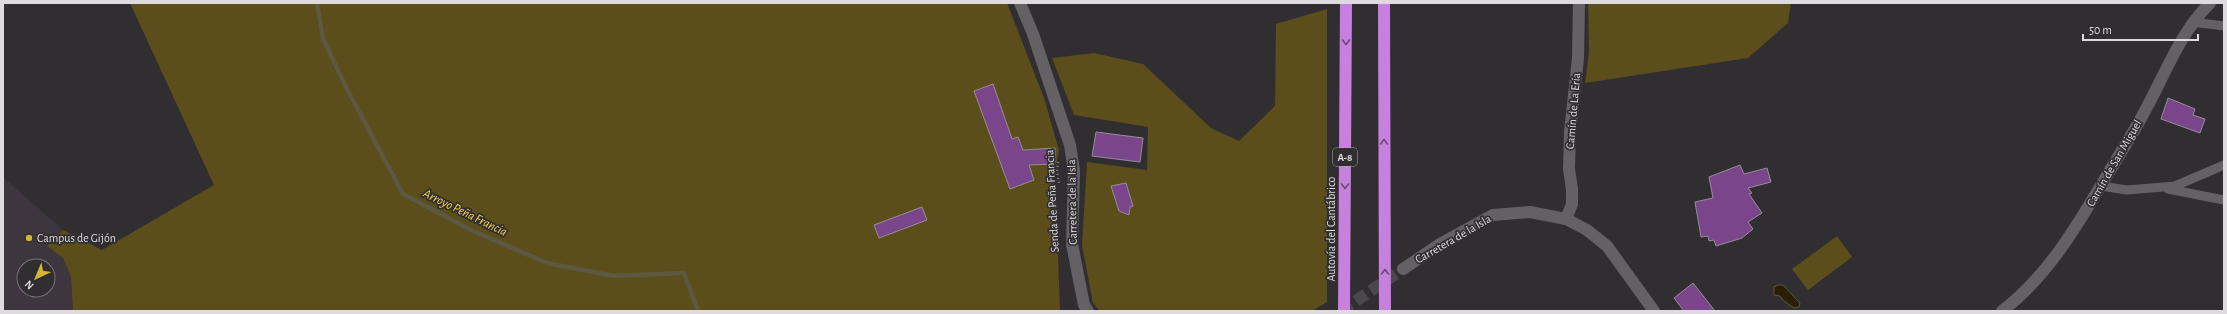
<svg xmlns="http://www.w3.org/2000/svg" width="2227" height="314" viewBox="0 0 2227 314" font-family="'Alegreya Sans',sans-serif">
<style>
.built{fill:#3d363f;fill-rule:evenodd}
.green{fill:#5b4e1a}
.water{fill:#271f00;stroke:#5e5742}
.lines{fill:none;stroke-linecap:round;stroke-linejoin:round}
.stream{stroke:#5e5742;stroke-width:4.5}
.building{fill:#7a458b;stroke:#939094}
.street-tunnel{stroke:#4b484c;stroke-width:12;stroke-dasharray:12 6;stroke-linecap:butt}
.path{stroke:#8c898c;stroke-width:2.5;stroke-dasharray:1 3;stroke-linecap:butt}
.lane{stroke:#636164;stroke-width:9}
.street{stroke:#636164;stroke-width:12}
.highway{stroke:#c880df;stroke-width:12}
.oneway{stroke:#664b6f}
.poi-dot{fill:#d5b535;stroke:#312e32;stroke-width:1.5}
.labels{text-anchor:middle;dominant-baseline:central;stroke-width:3.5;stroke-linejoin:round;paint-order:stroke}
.shield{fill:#312e32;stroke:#a9a7aa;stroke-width:1}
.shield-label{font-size:11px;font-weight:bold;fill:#dddbdd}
.street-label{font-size:12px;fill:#dddbdd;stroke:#312e32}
.poi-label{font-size:12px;fill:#dddbdd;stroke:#312e32;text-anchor:start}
.water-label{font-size:13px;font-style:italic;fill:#f7d54f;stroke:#312e32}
</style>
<rect width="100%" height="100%" fill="#312e32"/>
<path class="built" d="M3 177 63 230 47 246 63 258 71 277 73 311H3ZM24 266H48V290H24Z"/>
<g class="green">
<polygon points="130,3 1007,3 1044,98 1059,150 1055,171 1060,311 73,311 71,277 63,258 47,246 63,230 102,250 214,185"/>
<polygon points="1588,3 1791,3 1788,23 1748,58 1585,83 1589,52"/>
<polygon points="1327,9 1327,302 1312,311 1100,311 1093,303 1082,245 1087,162 1147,170 1148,127 1074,115 1052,58 1094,53 1143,64 1211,128 1239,141 1275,106 1276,24"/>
<polygon points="1837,236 1852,257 1808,290 1792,269"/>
</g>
<polygon class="water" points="1778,285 1783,285 1800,303 1799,307 1794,308 1784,301 1780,296 1774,295 1774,287"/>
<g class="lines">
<polyline class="stream" points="317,3 323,39 347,89 403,194 473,231 547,263 614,276 684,273 698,311"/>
</g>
<g class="building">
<polygon points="993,84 1012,139 1018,137 1023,150 1055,148 1055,164 1029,165 1034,180 1010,189 974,91"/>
<polygon points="2168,98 2195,109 2193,115 2205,119 2200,133 2161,119"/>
<polygon points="1096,132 1143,138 1140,162 1092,156"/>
<polygon points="1740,165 1744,174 1767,168 1771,182 1748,188 1752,193 1749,194 1762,213 1748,222 1753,229 1742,238 1716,246 1714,240 1709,241 1708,236 1701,237 1695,202 1713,198 1709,177"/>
<polygon points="1126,183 1133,206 1130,207 1129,215 1119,211 1111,186"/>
<polygon points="922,207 927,220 879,238 874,225"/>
<polygon points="1693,283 1715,311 1684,311 1674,298"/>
</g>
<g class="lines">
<polyline class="street-tunnel" points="1341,311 1403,269"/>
<polyline class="path" points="1058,162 1057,171 1059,183"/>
<g class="lane">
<polyline points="2192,22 2224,26"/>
<polyline points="2101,186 2127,190 2175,186 2224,165"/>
<polyline points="2168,189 2224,200"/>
</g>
<g class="street">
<polyline points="1020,3 1033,34 1070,145 1074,171 1072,244 1084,305 1088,311"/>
<polyline points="1566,219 1572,204 1572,189 1569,169 1570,132 1578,58 1579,3"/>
<polyline points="1403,269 1440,244 1493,215 1530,212 1566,219 1587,230 1607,246 1654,311"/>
<path d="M2002 311C2048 276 2077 226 2106 177 2119 155 2134 132 2146 109 2166 72 2180 33 2210 3"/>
</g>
<g class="highway">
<polyline points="1384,3 1385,311"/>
<polyline points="1344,311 1346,3"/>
</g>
</g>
<defs><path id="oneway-chevron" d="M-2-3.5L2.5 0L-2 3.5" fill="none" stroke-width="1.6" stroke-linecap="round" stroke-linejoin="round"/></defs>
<g class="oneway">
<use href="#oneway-chevron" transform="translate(1346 42) rotate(90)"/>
<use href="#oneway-chevron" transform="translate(1384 142) rotate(-90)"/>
<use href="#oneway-chevron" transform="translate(1345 186) rotate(90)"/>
<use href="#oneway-chevron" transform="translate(1385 272) rotate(-90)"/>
</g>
<circle class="poi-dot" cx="29" cy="238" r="4"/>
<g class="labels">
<rect class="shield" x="1333" y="148" width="24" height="18" rx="3"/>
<g class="shield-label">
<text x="1345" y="157">A-8</text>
</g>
<g class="street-label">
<text transform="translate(1573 111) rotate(-85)">Camín de La Ería</text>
<text transform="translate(2114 163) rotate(-60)">Camín de San Miguel</text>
<text transform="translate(1052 201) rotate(-93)">Senda de Peña Francia</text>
<text transform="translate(1072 202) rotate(-91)">Carretera de la Isla</text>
<text transform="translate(1331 229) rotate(-90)">Autovía del Cantábrico</text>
<text transform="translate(1453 239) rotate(-30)">Carretera de la Isla</text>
</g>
<g class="poi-label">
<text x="37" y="238">Campus de Gijón</text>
</g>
<g class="water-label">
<text transform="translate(465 213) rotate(26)">Arroyo Peña Francia</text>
</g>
</g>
<rect width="2227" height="314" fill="none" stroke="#dddbdd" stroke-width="8"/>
<g transform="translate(36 278) rotate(224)"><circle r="19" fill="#312e32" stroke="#767376"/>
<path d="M0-3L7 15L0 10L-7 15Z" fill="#d5b535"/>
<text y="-6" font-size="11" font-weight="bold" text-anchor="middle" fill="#dddbdd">N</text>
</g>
<path d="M2083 34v6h115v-6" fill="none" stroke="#dddbdd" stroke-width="2"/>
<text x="2089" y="34" font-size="12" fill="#dddbdd" stroke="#312e32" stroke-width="3" paint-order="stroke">50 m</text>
</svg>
